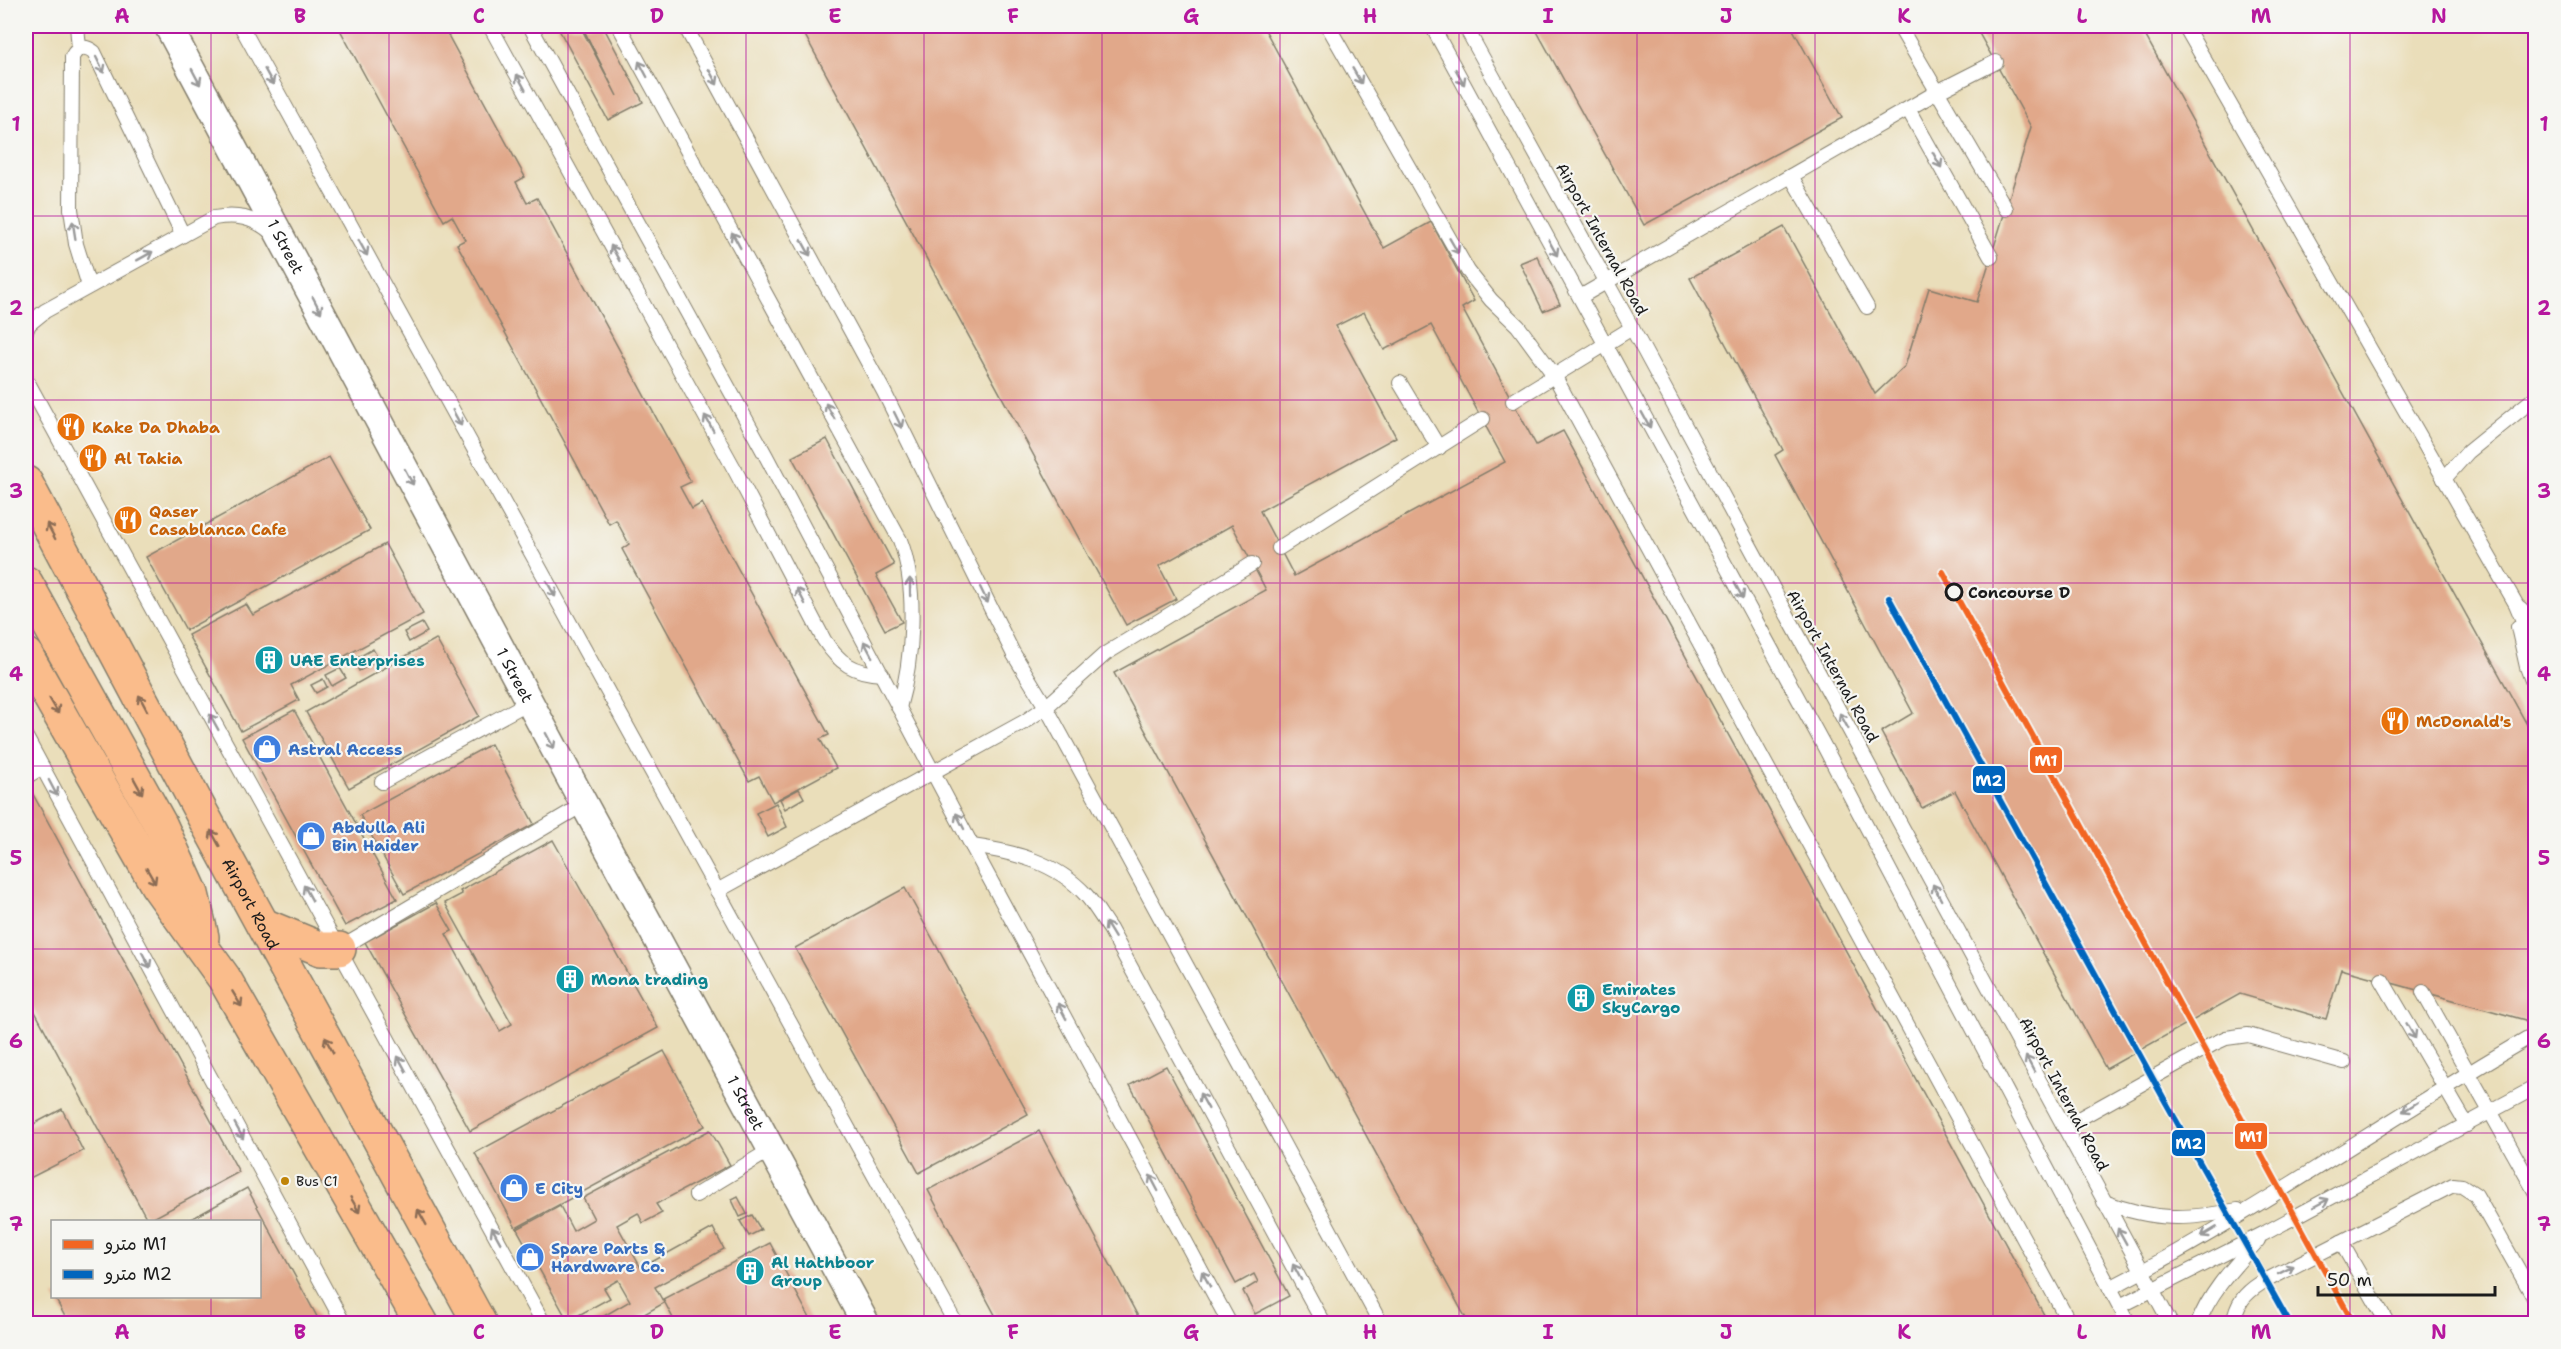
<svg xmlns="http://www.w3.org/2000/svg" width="2561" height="1349" viewBox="0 0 2561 1349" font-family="'Shantell Sans','Playpen Sans Arabic',sans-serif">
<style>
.building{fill:#e1a88a;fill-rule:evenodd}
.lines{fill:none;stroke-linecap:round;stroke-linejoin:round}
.service-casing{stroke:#837d6b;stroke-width:16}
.minor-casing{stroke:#837d6b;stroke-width:30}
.trunk-casing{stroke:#837d6b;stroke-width:36}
.service{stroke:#fff;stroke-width:14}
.minor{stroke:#fff;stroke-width:27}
.trunk{stroke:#fabc8b;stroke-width:33}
.metro-1-casing{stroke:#f6f6f2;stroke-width:10}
.metro-2-casing{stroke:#f6f6f2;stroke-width:10}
.metro-1{stroke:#f26522;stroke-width:6}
.metro-2{stroke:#0065bd;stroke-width:6}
.oneway{stroke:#999}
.oneway2{stroke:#8b6c54}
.grid{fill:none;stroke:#b5179e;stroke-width:1.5;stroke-opacity:0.55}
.stop-dot{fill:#f6f6f2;stroke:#1c1c1c;stroke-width:3}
.bus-dot{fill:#c08407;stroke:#f6f6f2;stroke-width:2}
.labels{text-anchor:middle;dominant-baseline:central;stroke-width:4.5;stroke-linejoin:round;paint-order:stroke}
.bus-label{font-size:14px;fill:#1c1c1c;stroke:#f6f6f2;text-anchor:start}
.street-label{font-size:16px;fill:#1c1c1c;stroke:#f6f6f2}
.food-label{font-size:16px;font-weight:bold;fill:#c56008;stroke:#f6f6f2;text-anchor:start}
.stop-label{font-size:16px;font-weight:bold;fill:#1c1c1c;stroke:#f6f6f2;text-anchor:start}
.culture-label{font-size:16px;font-weight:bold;fill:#0d838f;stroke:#f6f6f2;text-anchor:start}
.shop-label{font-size:16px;font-weight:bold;fill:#366cbe;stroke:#f6f6f2;text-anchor:start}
.line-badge{stroke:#f6f6f2;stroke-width:2}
.badge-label{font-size:16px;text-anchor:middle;font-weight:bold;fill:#fff}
.neatline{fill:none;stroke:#b5179e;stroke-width:2}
.grid-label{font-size:20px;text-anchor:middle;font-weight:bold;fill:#b5179e}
</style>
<rect width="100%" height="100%" fill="#f6f6f2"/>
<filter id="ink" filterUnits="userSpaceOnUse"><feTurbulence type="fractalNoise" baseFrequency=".0167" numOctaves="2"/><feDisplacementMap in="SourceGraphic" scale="12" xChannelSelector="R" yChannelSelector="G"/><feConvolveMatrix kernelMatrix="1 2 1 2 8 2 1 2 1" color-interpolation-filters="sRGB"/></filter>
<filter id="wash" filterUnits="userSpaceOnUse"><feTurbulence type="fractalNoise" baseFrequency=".008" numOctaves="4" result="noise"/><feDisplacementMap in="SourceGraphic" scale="24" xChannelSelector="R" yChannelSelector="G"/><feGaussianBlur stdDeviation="1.35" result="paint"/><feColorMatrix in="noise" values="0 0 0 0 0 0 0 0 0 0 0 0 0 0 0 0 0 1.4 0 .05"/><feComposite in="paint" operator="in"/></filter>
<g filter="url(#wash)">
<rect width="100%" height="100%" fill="#eadeba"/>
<g id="blocks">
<g class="building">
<polygon points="338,26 443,26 525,177 516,182 527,203 537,198 691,482 680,487 692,509 702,503 829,735 820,739 836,768 773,802 759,776 749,781 622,549 629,544 616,520 609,524 457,244 465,240 452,216 444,221"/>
<polygon points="557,26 580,26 617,96 582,26 603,26 643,102 608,120"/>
<path d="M800 26H1263L1384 248 1431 222 1474 301 1462 308 1536 445 1563 431 2049 1324H1469L1114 673 1266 590 1232 525 1159 566 1176 599 1126 625ZM1364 312 1384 350 1431 325 1505 462 1294 576 1260 511 1396 437 1336 326Z"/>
<polygon points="1534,26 1791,26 1842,118 1644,225"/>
<polygon points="1975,26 2140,26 2536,741 2536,1040 2525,1020 2341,969 2326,1019 2240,994 2106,1069 1955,791 1922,808 1881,732 1913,713 1775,455 1783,450 1690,278 1784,227 1875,394 1905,366 1929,288 1977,302 2031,127"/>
<polygon points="1537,256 1560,304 1543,311 1520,263"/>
<polygon points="827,439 894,565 876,575 902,622 885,630 792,457"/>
<polygon points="329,457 370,530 186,630 146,557"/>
<polygon points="385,544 423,614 291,685 299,700 241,731 188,635 246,604 253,615"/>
<polygon points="422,623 427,632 409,642 404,632"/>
<polygon points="436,639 479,716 349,788 306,712"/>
<polygon points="373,649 379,660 359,671 353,660"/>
<polygon points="340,668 346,678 332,686 326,675"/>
<polygon points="323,679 327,687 316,693 311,685"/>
<polygon points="294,710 397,899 345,926 242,738"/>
<polygon points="491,744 534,824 404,894 360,815"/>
<polygon points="29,787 239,1172 148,1221 26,995 26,788"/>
<polygon points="799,789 804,798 785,809 780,799"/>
<polygon points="776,803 787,827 768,837 756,813"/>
<polygon points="553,840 658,1028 470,1131 365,942 436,903 452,931 446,934 500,1031 512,1024 445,903 462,894 460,891"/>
<polygon points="905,888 1028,1114 919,1173 795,948"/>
<polygon points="664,1051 705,1126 516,1228 475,1153"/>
<polygon points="1166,1066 1289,1296 1255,1314 1243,1291 1258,1282 1254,1274 1236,1284 1130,1085"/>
<polygon points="62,1109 83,1151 26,1180 26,1128"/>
<polygon points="710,1130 730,1165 656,1204 662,1213 643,1223 638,1213 617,1225 641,1268 713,1228 724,1249 655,1287 664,1303 639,1317 642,1324 590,1324 630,1301 618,1280 604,1288 610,1298 568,1321 517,1229 560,1206 573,1231 594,1219 583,1198"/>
<polygon points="1039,1131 1142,1324 1000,1324 928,1190"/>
<polygon points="247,1188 321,1324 69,1324 54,1296 260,1296 260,1222 186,1222"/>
<polygon points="738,1197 747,1214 740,1217 732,1200"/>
<polygon points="752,1215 761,1230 749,1236 740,1221"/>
<polygon points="770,1243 813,1324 676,1324 663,1299"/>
</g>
</g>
</g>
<g filter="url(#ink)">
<use href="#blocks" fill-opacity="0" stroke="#837d6b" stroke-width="1.5"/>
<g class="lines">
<g class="service-casing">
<g id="service">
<polyline points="77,26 79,48"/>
<polyline points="241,26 956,1324"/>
<path d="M490 26 736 472 824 640C839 663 854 673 882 674"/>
<polyline points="530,26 766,456 972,846 1230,1324"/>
<path d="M619 26 900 540C918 587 913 659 899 708"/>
<polyline points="685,26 884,392 1013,653 1046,707 1381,1324"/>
<polyline points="1328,26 1468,271 1491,300 1518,326 1554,375 2070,1324"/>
<polyline points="1432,26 1824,746 2129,1324"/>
<polyline points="1465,26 1632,328 2171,1324"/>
<polyline points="1899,26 2006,209"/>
<polyline points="2185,26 2516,604 2536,652"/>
<polyline points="1908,109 1991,257"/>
<polyline points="1791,176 1867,307"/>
<path d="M89 286 76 244 71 209 72 57C77 47 85 45 94 52L183 235"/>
<polyline points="1580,297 1937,92 1996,62"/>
<path d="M26 331 29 324 45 311 214 218C236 214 253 217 271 232"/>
<polyline points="26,379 544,1324"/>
<polyline points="1400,383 1439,448"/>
<polyline points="1513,401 1632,328"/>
<polyline points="2444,479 2468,452 2536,397"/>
<polyline points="1279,548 1483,419"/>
<polyline points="2520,608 2536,624"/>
<polyline points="2518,627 2527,667 2536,691"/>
<polyline points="26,737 344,1324"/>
<polyline points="26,777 42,767"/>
<polyline points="382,782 529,702"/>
<path d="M972 846C1014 852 1056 862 1086 895 1095 905 1102 918 1110 929L1324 1324"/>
<polyline points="717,891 1024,722 1046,707 1105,654 1252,564"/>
<polyline points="339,949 584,804"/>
<polyline points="2382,980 2467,1125"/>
<polyline points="2423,992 2536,1193"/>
<polyline points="2064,1127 2213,1044 2226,1038 2248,1035 2344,1062"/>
<polyline points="696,1195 772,1149"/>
<path d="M2104 1202C2155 1221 2185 1220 2238 1210"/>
<polyline points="2341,1242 2388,1324"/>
<path d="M2110 1288C2256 1213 2390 1117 2533 1035"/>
<polyline points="2120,1306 2263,1234 2536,1087"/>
<path d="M2198 1324C2210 1291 2235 1266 2258 1240"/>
<path d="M2233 1324C2237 1303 2244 1294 2261 1283L2453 1185 2462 1186 2476 1195 2536 1301"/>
</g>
</g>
<g class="minor-casing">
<g id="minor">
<path id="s1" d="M168 26 584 804 866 1324"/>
</g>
</g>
<g class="trunk-casing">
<g id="trunk">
<path id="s2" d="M26 483 200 810 480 1324"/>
<polyline points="26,583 161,826 192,894 202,937"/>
<polyline points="26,655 157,885 224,978 422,1324"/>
<polyline points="263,925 321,949 339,949"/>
</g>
</g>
<use href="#service" class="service"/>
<use href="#minor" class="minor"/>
<use href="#trunk" class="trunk"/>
<g class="metro-1-casing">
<polyline id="metro-1" points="1943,572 2354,1324"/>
</g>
<g class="metro-2-casing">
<polyline id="metro-2" points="1889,598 2159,1090 2290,1324"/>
</g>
<use href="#metro-1" class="metro-1"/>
<use href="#metro-2" class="metro-2"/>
</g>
<defs><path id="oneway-shaft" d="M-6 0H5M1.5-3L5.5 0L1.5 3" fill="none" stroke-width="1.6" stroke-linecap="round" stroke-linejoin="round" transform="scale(1.5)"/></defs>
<g class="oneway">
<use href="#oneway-shaft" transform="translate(100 65) rotate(64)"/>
<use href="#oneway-shaft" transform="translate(643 69) rotate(-118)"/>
<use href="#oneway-shaft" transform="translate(1357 76) rotate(60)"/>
<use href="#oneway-shaft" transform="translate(196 77) rotate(62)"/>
<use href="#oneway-shaft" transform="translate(269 77) rotate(61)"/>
<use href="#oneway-shaft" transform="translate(713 77) rotate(61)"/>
<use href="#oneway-shaft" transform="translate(1460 77) rotate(61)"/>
<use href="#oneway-shaft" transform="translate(521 82) rotate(-119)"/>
<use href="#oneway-shaft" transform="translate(1937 160) rotate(61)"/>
<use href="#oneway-shaft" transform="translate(74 230) rotate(-99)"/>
<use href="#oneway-shaft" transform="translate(736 240) rotate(-119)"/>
<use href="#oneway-shaft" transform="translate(1454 246) rotate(60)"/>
<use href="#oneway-shaft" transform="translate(363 248) rotate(61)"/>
<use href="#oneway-shaft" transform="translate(806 248) rotate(61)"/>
<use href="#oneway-shaft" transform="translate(1553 248) rotate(61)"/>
<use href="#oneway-shaft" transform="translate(615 253) rotate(-119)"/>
<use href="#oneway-shaft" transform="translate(145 256) rotate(-29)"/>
<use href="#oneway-shaft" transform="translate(317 305) rotate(62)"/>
<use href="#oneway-shaft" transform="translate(830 411) rotate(-119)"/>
<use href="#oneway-shaft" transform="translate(457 418) rotate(61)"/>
<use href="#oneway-shaft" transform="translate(898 420) rotate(64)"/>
<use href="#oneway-shaft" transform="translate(1646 420) rotate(61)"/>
<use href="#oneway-shaft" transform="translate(709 423) rotate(-119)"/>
<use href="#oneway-shaft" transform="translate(409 477) rotate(62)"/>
<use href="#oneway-shaft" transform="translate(910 587) rotate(-91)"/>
<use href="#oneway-shaft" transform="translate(551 589) rotate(61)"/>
<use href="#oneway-shaft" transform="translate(1739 591) rotate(61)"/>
<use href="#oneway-shaft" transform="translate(984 595) rotate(64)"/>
<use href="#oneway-shaft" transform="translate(801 596) rotate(-117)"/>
<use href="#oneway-shaft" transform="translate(868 649) rotate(-118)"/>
<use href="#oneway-shaft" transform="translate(1844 721) rotate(-119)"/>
<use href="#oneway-shaft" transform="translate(214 722) rotate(-119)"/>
<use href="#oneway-shaft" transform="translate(550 741) rotate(62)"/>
<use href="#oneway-shaft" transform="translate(53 788) rotate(62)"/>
<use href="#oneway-shaft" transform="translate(960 821) rotate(-117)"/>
<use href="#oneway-shaft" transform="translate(1937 892) rotate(-118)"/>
<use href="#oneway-shaft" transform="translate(308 893) rotate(-119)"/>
<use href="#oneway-shaft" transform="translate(1110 930) rotate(-121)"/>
<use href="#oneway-shaft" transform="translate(146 960) rotate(62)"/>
<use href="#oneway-shaft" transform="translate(1062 1011) rotate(-118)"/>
<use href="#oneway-shaft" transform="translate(2411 1031) rotate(60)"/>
<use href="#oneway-shaft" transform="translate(402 1064) rotate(-119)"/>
<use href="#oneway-shaft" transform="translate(2030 1064) rotate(-118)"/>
<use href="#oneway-shaft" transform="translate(1204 1101) rotate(-119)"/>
<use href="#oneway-shaft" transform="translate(2410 1107) rotate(148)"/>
<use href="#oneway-shaft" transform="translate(239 1131) rotate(61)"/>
<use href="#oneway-shaft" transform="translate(1154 1183) rotate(-118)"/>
<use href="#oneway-shaft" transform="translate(2321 1203) rotate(-28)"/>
<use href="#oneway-shaft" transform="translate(2209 1232) rotate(149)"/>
<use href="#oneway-shaft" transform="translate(496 1235) rotate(-119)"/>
<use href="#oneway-shaft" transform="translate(2122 1236) rotate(-119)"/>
<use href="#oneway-shaft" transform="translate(2286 1270) rotate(-27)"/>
<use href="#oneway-shaft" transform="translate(1297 1272) rotate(-118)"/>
<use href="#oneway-shaft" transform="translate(1206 1279) rotate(-118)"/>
</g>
<g class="oneway2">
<use href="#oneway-shaft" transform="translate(51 531) rotate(-118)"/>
<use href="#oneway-shaft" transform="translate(143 703) rotate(-118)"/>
<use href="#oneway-shaft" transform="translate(54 706) rotate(60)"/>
<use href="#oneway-shaft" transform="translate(138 786) rotate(61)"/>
<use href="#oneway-shaft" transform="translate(215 838) rotate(-119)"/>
<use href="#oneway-shaft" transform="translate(151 876) rotate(60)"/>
<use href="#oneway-shaft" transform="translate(237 999) rotate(59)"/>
<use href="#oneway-shaft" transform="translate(329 1045) rotate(-119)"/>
<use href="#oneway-shaft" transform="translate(355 1205) rotate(60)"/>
<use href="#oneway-shaft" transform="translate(422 1217) rotate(-119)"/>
</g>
</g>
<path class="grid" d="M211 26V1222M389 26V1324M568 26V1324M746 26V1324M924 26V1324M1102 26V1324M1280 26V1324M1459 26V1324M1637 26V1324M1815 26V1324M1993 26V1324M2172 26V1324M2350 26V1324M26 216H2536M26 400H2536M26 583H2536M26 766H2536M26 949H2536M26 1133H2536M211 1296V1324"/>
<defs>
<g id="restaurant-disc" transform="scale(1.5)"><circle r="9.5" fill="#e8710a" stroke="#f6f6f2"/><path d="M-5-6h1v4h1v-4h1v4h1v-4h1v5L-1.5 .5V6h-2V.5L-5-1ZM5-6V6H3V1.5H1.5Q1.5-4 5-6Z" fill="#fff"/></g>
<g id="building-disc" transform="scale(1.5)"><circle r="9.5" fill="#0f9aa8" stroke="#f6f6f2"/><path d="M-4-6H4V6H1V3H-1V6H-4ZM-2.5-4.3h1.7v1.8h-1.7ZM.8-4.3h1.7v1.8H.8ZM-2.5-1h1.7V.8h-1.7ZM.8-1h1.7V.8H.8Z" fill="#fff"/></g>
<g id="shop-disc" transform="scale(1.5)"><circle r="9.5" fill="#3f7fe0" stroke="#f6f6f2"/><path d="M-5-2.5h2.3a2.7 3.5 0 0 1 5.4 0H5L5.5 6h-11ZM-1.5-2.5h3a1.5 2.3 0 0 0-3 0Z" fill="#fff"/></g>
</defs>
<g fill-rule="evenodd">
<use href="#restaurant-disc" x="71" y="427"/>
<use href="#restaurant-disc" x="93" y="458"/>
<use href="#restaurant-disc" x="128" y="520"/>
<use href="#building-disc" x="269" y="660"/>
<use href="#restaurant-disc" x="2395" y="721"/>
<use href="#shop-disc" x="267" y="749"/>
<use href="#shop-disc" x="311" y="836"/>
<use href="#building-disc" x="570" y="979"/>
<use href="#building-disc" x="1581" y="998"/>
<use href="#shop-disc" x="514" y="1188"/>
<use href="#shop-disc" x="530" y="1257"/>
<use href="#building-disc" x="750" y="1271"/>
</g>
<circle class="stop-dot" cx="1954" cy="592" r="8"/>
<circle class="bus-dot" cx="285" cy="1181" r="5"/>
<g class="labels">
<g class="bus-label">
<text x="296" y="1181">Bus C1</text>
</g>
<g class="street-label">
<text transform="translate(1602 239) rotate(61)">Airport Internal Road</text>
<text stroke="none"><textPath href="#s1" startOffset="250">1 Street</textPath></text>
<text transform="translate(1833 666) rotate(61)">Airport Internal Road</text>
<text stroke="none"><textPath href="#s1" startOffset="736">1 Street</textPath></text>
<text stroke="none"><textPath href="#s2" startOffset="477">Airport Road</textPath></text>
<text transform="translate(2064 1094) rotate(62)">Airport Internal Road</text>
<text stroke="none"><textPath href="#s1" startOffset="1222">1 Street</textPath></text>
</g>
<g class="food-label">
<text x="92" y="427">Kake Da Dhaba</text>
<text x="114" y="458">Al Takia</text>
<text x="149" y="511">Qaser<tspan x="149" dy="18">Casablanca Cafe</tspan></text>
<text x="2416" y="721">McDonald's</text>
</g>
<g class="stop-label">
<text x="1968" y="592">Concourse D</text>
</g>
<g class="culture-label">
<text x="290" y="660">UAE Enterprises</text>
<text x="591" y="979">Mona trading</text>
<text x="1602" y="989">Emirates<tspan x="1602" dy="18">SkyCargo</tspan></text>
<text x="771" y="1262">Al Hathboor<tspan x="771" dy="18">Group</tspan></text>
</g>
<g class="shop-label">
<text x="288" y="749">Astral Access</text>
<text x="332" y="827">Abdulla Ali<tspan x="332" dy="18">Bin Haider</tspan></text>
<text x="535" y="1188">E City</text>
<text x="551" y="1248">Spare Parts &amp;<tspan x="551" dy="18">Hardware Co.</tspan></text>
</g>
</g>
<g class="line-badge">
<rect x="2029" y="746" width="34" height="28" rx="6" fill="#f26522"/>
<rect x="1972" y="765" width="34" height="29" rx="6" fill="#0065bd"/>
<rect x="2234" y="1122" width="34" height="28" rx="6" fill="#f26522"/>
<rect x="2171" y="1129" width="35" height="28" rx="6" fill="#0065bd"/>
</g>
<g class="badge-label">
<text x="2046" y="766">M1</text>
<text x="1989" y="786">M2</text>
<text x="2251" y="1142">M1</text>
<text x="2189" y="1149">M2</text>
</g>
<rect width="2561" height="1349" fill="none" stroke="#f6f6f2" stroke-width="66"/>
<rect x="51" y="1220" width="210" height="78" fill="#f6f6f2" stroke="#9f9f9c" stroke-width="1.5"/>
<rect x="63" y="1240" width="30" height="9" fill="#f26522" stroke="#9f9f9c" stroke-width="1.5"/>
<text x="105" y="1250" font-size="18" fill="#1c1c1c">مترو M1</text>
<rect x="63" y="1270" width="30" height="9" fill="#0065bd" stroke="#9f9f9c" stroke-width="1.5"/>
<text x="105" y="1280" font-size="18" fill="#1c1c1c">مترو M2</text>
<path d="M2318 1286v9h177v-9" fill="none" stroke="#1c1c1c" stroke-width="3"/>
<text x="2327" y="1286" font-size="18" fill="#1c1c1c" stroke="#f6f6f2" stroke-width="4.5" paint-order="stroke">50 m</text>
<rect x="33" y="33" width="2495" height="1283" class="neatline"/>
<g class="grid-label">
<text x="122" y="23">A</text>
<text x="300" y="23">B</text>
<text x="479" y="23">C</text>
<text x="657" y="23">D</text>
<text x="835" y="23">E</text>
<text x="1013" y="23">F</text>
<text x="1191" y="23">G</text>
<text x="1370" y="23">H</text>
<text x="1548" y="23">I</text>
<text x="1726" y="23">J</text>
<text x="1904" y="23">K</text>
<text x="2082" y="23">L</text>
<text x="2261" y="23">M</text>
<text x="2439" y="23">N</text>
<text x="16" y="131">1</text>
<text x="2544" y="131">1</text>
<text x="16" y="315">2</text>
<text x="2544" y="315">2</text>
<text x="16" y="498">3</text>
<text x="2544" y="498">3</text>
<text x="16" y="681">4</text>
<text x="2544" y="681">4</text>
<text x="16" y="865">5</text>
<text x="2544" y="865">5</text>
<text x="16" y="1048">6</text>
<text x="2544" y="1048">6</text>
<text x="16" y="1231">7</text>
<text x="2544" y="1231">7</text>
<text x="122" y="1339">A</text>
<text x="300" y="1339">B</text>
<text x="479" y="1339">C</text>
<text x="657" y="1339">D</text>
<text x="835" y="1339">E</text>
<text x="1013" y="1339">F</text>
<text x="1191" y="1339">G</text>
<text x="1370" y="1339">H</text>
<text x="1548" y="1339">I</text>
<text x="1726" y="1339">J</text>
<text x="1904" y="1339">K</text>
<text x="2082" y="1339">L</text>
<text x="2261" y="1339">M</text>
<text x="2439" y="1339">N</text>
</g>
</svg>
